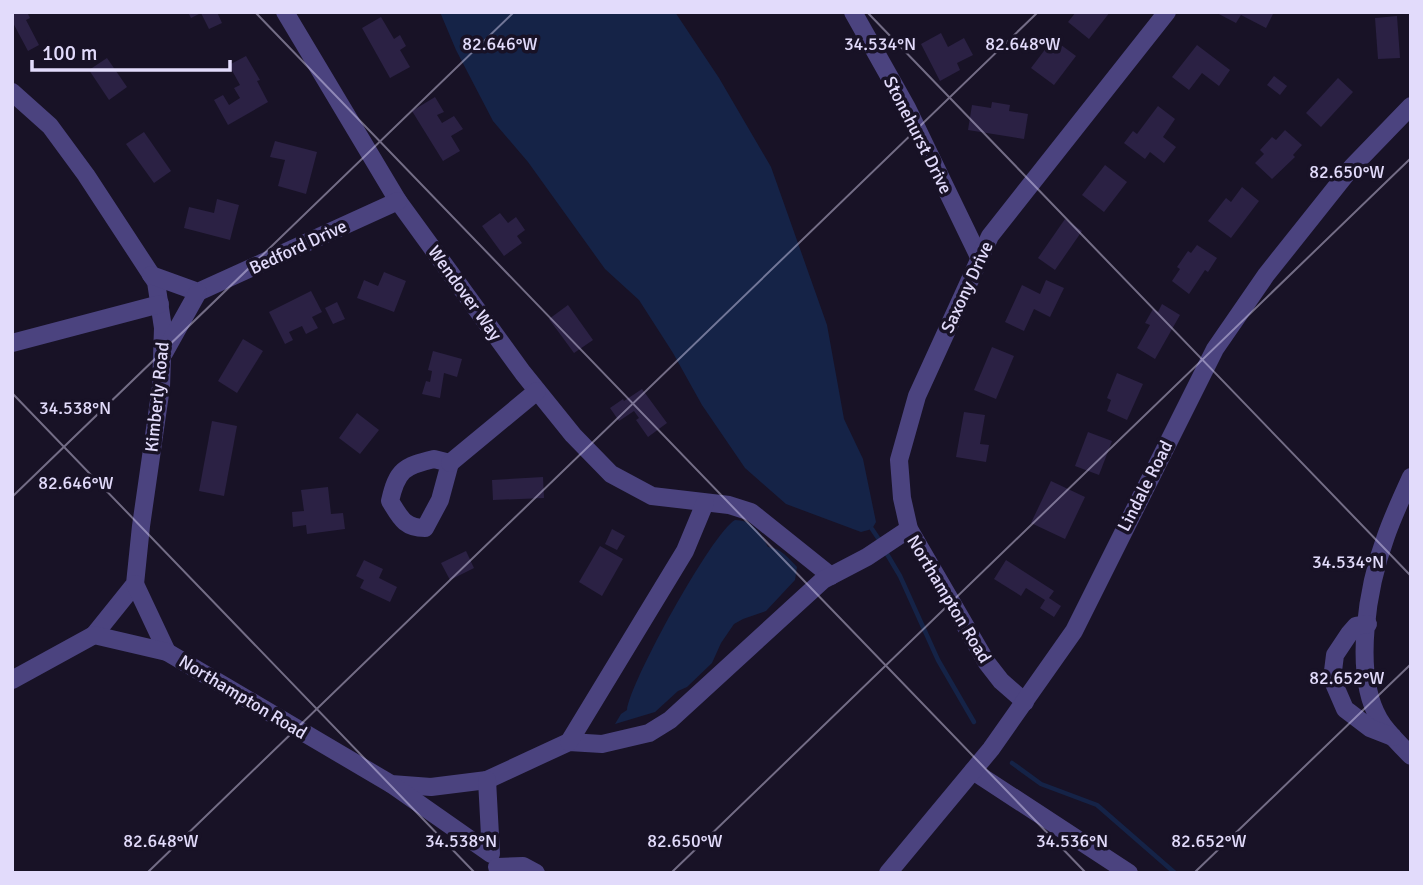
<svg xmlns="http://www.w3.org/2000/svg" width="1423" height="885" viewBox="0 0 1423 885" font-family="Signika,sans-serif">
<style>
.water{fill:#152347}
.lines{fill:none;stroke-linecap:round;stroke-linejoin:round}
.stream{stroke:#152347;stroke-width:4.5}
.building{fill:#2b2144}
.minor{stroke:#4b437f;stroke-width:18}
.ticks{fill:none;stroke:#e2dbfb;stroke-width:2;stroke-opacity:0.45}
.labels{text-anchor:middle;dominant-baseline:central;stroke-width:7;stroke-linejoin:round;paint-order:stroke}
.street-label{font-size:18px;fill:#e2dbfb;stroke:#181226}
.ticks-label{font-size:18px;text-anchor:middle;fill:#e2dbfb;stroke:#181226;stroke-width:7;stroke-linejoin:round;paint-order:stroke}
</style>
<rect width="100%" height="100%" fill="#181226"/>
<g class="water">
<polygon points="440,12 675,12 719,78 771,167 827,325 844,419 863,459 876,522 872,529 861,532 786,504 745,468 702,405 673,353 639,300 605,269 528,162 493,121 456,50"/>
<path d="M735 520C753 520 761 534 768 547 781 548 788 558 797 567L795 580 766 611 743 619 734 624 721 643 712 663 687 687 678 691 655 712 615 724 621 714 627 710C630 682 712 533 735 520Z"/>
</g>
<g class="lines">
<g class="stream">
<polyline points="872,529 880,541"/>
<polyline points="884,549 900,576 938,660 974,722"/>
<polyline points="1012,763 1041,784 1097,805 1175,873"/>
</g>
</g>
<g class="building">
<polygon points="12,12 27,12 30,18 26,20 39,45 28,51 12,21"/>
<polygon points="188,12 217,12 222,23 209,29 201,13 191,18"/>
<polygon points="1076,12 1110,12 1089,39 1068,22"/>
<polygon points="1215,12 1268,12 1273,14 1266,28 1241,15 1236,23"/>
<polygon points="1397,16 1400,58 1378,59 1375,18"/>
<polygon points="381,17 394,39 400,35 406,46 400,50 410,67 390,78 362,28"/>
<polygon points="941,33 948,47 964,38 973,55 957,63 960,70 940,81 921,44"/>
<polygon points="1053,39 1076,56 1054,85 1031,68"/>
<polygon points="1197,45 1230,70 1219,86 1202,73 1189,90 1172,77"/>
<polygon points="246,56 260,80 257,81 268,102 228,125 214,100 223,95 229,105 240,98 234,88 240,85 229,65"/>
<polygon points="107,58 127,87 109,100 89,70"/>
<polygon points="1274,76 1287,86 1280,95 1267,85"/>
<polygon points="1338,78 1353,92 1321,127 1306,113"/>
<polygon points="435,97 444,112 437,115 442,123 454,116 463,129 451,136 460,151 443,161 412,111"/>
<polygon points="992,102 1010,105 1009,111 1028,114 1024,139 968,130 972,105 991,108"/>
<polygon points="1158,106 1175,119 1163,137 1176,147 1164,163 1150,152 1145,159 1124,143 1133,131 1137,134"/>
<polygon points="1285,130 1302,145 1293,155 1295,157 1272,179 1255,163 1264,154 1260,150 1272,137 1276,140"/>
<polygon points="144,132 171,171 154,183 126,144"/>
<polygon points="275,141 317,152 306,194 278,186 285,160 270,157"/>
<polygon points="1105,165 1127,182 1104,212 1082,195"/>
<polygon points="1242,187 1259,201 1231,238 1208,221 1226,198 1231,202"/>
<polygon points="217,199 239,205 230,240 184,228 189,207 214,213"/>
<polygon points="500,213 508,223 516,217 525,230 517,236 522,243 504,256 482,226"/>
<polygon points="1065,219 1082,231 1055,270 1038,258"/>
<polygon points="1197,245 1217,258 1208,272 1205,270 1189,294 1172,281 1180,269 1177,267 1188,251 1191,253"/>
<polygon points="384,272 406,281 394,312 357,298 364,280 378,286"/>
<polygon points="1046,280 1064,288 1050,317 1034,309 1024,331 1005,322 1022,285 1040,294"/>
<polygon points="311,291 322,312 312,317 318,328 306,334 302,326 289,332 293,340 285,344 269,312"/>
<polygon points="337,302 345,319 333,324 325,308"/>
<polygon points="1162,304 1180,315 1155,359 1137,348 1150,325 1145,323 1153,309 1158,312"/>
<polygon points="568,305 593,340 574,353 549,319"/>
<polygon points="243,339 263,351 237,393 218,381"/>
<polygon points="992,347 1014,356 996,399 974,390"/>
<polygon points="433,351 462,359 457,377 444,373 440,398 422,394 426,381 430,382 432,371 428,370"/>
<polygon points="1117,373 1143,384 1127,420 1107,411 1111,400 1107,398"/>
<polygon points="642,389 667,423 648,437 636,420 639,418 634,411 619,421 610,408 623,399 624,401"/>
<polygon points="964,412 985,415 980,444 989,445 986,462 956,457"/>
<polygon points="357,413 379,430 360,454 339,438"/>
<polygon points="212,421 237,426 224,496 199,491"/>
<polygon points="1088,432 1112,441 1099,475 1075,466"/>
<polygon points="543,477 544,498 493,500 492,480"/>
<polygon points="1051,481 1085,497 1065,539 1031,523"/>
<polygon points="328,487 331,514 343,513 345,529 307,534 306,525 293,527 292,512 304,511 301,490"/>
<polygon points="612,529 625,536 617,550 605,544"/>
<polygon points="600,546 623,559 602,596 579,582"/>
<polygon points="466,551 474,568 450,580 441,563"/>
<polygon points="364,560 383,569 379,578 397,587 390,602 360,588 364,580 356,576"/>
<polygon points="1006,560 1054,591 1049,598 1061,606 1054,617 1040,608 1045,600 1026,588 1021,596 994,579"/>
</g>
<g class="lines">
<g class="minor">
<polyline points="285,12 398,201 523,373 573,435 611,474 652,496 729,505 751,512 831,576"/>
<polyline points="853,12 907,108 980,259"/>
<polyline points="12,92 50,126 86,175 156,282 163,328 161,387 141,526 135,584 94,635"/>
<polyline points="151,275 198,292 398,201"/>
<polyline points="12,343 160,304"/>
<polyline points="164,353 198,292"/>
<path d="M434 459 450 463 440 500 425 528C404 528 400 517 390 501 397 470 404 466 434 459Z"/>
<polyline points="450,463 537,391"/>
<path d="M1411 477C1402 497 1393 516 1386 536 1368 585 1352 672 1379 719 1387 733 1400 744 1411 756"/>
<polyline points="135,584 167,652"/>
<polyline points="1368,624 1356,626 1349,634 1335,655 1332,679 1345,709 1370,728 1393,737"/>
<polyline points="12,680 94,635 167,652 391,784 431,787 487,780 569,742 602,744 649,733 670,720 823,580 867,557 909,529"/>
<polyline points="1025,702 1001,681 987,663 909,529 902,498 899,460 917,396 990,236 1167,12"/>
<polyline points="569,742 685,551 705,503"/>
<polyline points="973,771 1129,873"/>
<polyline points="391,784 491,854 487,780"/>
<polyline points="497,867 523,866 536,873"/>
<polyline points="888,873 991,749 1074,631 1215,349 1266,275 1352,167 1411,106"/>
</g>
</g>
<path class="ticks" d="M255 12 1086 873M867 12 1411 576M12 393 475 873M12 497 514 12M147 873 1038 12M671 873 1411 158M1194 873 1411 664"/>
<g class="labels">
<g class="street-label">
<text transform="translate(918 135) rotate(63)">Stonehurst Drive</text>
<text transform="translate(298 247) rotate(-25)">Bedford Drive</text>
<text transform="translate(967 287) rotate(-65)">Saxony Drive</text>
<text transform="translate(465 293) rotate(54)">Wendover Way</text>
<text transform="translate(157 397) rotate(-84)">Kimberly Road</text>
<text transform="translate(1145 486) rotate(-63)">Lindale Road</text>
<text transform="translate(949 599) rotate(59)">Northampton Road</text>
<text transform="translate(243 697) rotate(31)">Northampton Road</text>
</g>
</g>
<g class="ticks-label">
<text x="500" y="50">82.646°W</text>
<text x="1023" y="50">82.648°W</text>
<text x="880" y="50">34.534°N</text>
<text x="1347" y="178">82.650°W</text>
<text x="75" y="414">34.538°N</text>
<text x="76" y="489">82.646°W</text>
<text x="1348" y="568">34.534°N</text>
<text x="1347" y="684">82.652°W</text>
<text x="461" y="847">34.538°N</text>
<text x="1072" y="847">34.536°N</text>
<text x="161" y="847">82.648°W</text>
<text x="685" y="847">82.650°W</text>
<text x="1209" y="847">82.652°W</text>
</g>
<rect width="1423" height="885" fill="none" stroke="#e2dbfb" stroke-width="28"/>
<path d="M32 60v10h198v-10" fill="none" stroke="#e2dbfb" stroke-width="3.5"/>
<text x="42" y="60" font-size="21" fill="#e2dbfb" stroke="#181226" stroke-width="5" paint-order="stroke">100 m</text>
</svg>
